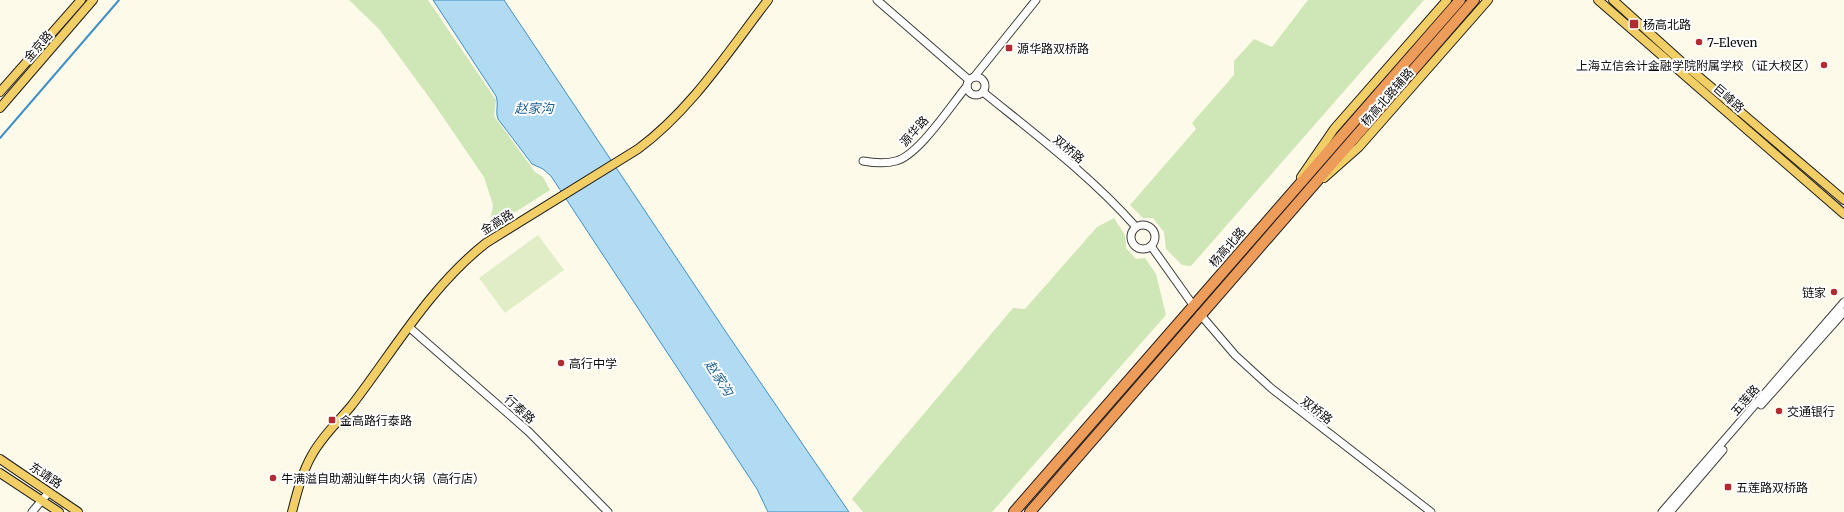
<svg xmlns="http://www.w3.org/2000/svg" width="1844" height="512" viewBox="0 0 1844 512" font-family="Merriweather,'Noto Sans SC',serif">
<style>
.green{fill:#cfe6b6}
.pitch{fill:#e0edc7}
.water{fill:#b1daf3;stroke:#3c8fc6}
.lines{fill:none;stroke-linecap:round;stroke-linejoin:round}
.stream{stroke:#3c8fc6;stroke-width:2}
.minor-casing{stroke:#3e3e3e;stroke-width:9}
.major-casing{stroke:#1c1c1c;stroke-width:10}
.highway-casing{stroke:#1c1c1c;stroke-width:12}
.minor{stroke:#fff;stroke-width:7}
.major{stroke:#f2cf66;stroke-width:8}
.highway{stroke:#ed9c59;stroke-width:10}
.poi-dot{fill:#b32b32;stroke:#fff;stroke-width:1.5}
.labels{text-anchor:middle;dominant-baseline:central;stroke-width:4;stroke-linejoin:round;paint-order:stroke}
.poi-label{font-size:12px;fill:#0b0b0b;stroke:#fff;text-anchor:start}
.street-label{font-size:12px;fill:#0b0b0b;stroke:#fff}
.water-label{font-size:13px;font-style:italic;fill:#1b6095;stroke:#fff}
</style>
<rect width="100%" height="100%" fill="#fefaea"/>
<g class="green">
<polygon points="349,0 428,0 496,100 494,116 535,172 543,177 550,190 489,229 493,205 484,177 434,104 379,29"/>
<polygon points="1308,0 1424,0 1191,266 1182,265 1166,249 1164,232 1153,218 1143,218 1130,205 1196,129 1192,123 1234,75 1234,61 1254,39 1272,47"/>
<polygon points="1114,218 1125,235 1126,248 1136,259 1145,258 1156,274 1166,315 992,512 863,512 852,499 1013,308 1025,309 1097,227"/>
</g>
<polygon class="pitch" points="538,235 564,270 505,313 479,278"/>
<path class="water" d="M433 0H504L728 335 849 512H768L757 489 551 176 543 169 532 164 498 119C495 111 499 104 496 96Z"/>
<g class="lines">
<polyline class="stream" points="0,138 119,0"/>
<g class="minor-casing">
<g id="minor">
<polyline points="877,0 969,80"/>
<circle cx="976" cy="86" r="9"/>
<polyline points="974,77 1036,0"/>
<path d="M983 92C1036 135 1091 176 1136 227"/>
<path d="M863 161C874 163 885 164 896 161 919 155 951 105 967 86"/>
<circle cx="1143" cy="237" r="12"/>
<polyline points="1151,246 1193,305"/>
<polyline points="1200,314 1235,355 1271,388 1431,512"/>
<polyline points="410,328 529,432 608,512"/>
<polyline points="1761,405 1844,312"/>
<polyline points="32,512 49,492"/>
<polyline points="1662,512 1844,302"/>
<polyline points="1670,512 1723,450"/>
</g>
</g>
<g class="major-casing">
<g id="major">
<polyline points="1598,0 1844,214"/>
<polyline points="1613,0 1684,64 1844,200"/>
<polyline points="0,92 81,0"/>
<polyline points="0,108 93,0"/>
<polyline points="1301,177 1334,129 1447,0"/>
<polyline points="1324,178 1359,147 1488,0"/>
<polyline points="0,459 78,512"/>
<polyline points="0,473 59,512"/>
<path d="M292 512C297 493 302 472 312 455 322 436 339 421 352 405 395 349 430 287 486 243L638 149C691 110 728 52 768 0"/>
</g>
</g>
<g class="highway-casing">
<g id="highway">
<polyline points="1014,512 1460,0"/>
<polyline points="1030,512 1474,0"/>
</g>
</g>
<use href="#minor" class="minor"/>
<use href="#major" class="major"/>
<use href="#highway" class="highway"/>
</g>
<g class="poi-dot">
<rect x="1629" y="19" width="10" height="10" rx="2"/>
<circle cx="1699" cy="42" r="4"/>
<rect x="1005" y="44" width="8" height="8" rx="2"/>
<circle cx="1824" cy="65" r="4"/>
<circle cx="1834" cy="292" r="4"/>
<circle cx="561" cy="363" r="4"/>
<circle cx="1779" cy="411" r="4"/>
<rect x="328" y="416" width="8" height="8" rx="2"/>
<circle cx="273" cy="478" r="4"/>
<rect x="1724" y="483" width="8" height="8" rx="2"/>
</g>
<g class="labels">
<g class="poi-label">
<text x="1643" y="24">杨高北路</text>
<text x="1707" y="42">7-Eleven</text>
<text x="1017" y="48">源华路双桥路</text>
<text x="1816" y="65" text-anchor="end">上海立信会计金融学院附属学校（证大校区）</text>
<text x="1826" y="292" text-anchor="end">链家</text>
<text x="569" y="363">高行中学</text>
<text x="1787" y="411">交通银行</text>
<text x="340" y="420">金高路行泰路</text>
<text x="281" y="478">牛满溢自助潮汕鲜牛肉火锅（高行店）</text>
<text x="1736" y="487">五莲路双桥路</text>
</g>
<g class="street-label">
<text transform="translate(38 46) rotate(-49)">金京路</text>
<text transform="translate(1387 97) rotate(-49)">杨高北路辅路</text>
<text transform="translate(1729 98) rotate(41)">巨峰路</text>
<text transform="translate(914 131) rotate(-48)">源华路</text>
<text transform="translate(1069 149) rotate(40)">双桥路</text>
<text transform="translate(497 222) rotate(-32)">金高路</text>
<text transform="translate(1227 247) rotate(-49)">杨高北路</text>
<text transform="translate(1745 400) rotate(-49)">五莲路</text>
<text transform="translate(520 409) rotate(42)">行泰路</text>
<text transform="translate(1317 410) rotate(38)">双桥路</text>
<text transform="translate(46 475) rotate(34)">东靖路</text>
</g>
<g class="water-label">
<text x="534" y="108">赵家沟</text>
<text transform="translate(719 378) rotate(57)">赵家沟</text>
</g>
</g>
</svg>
